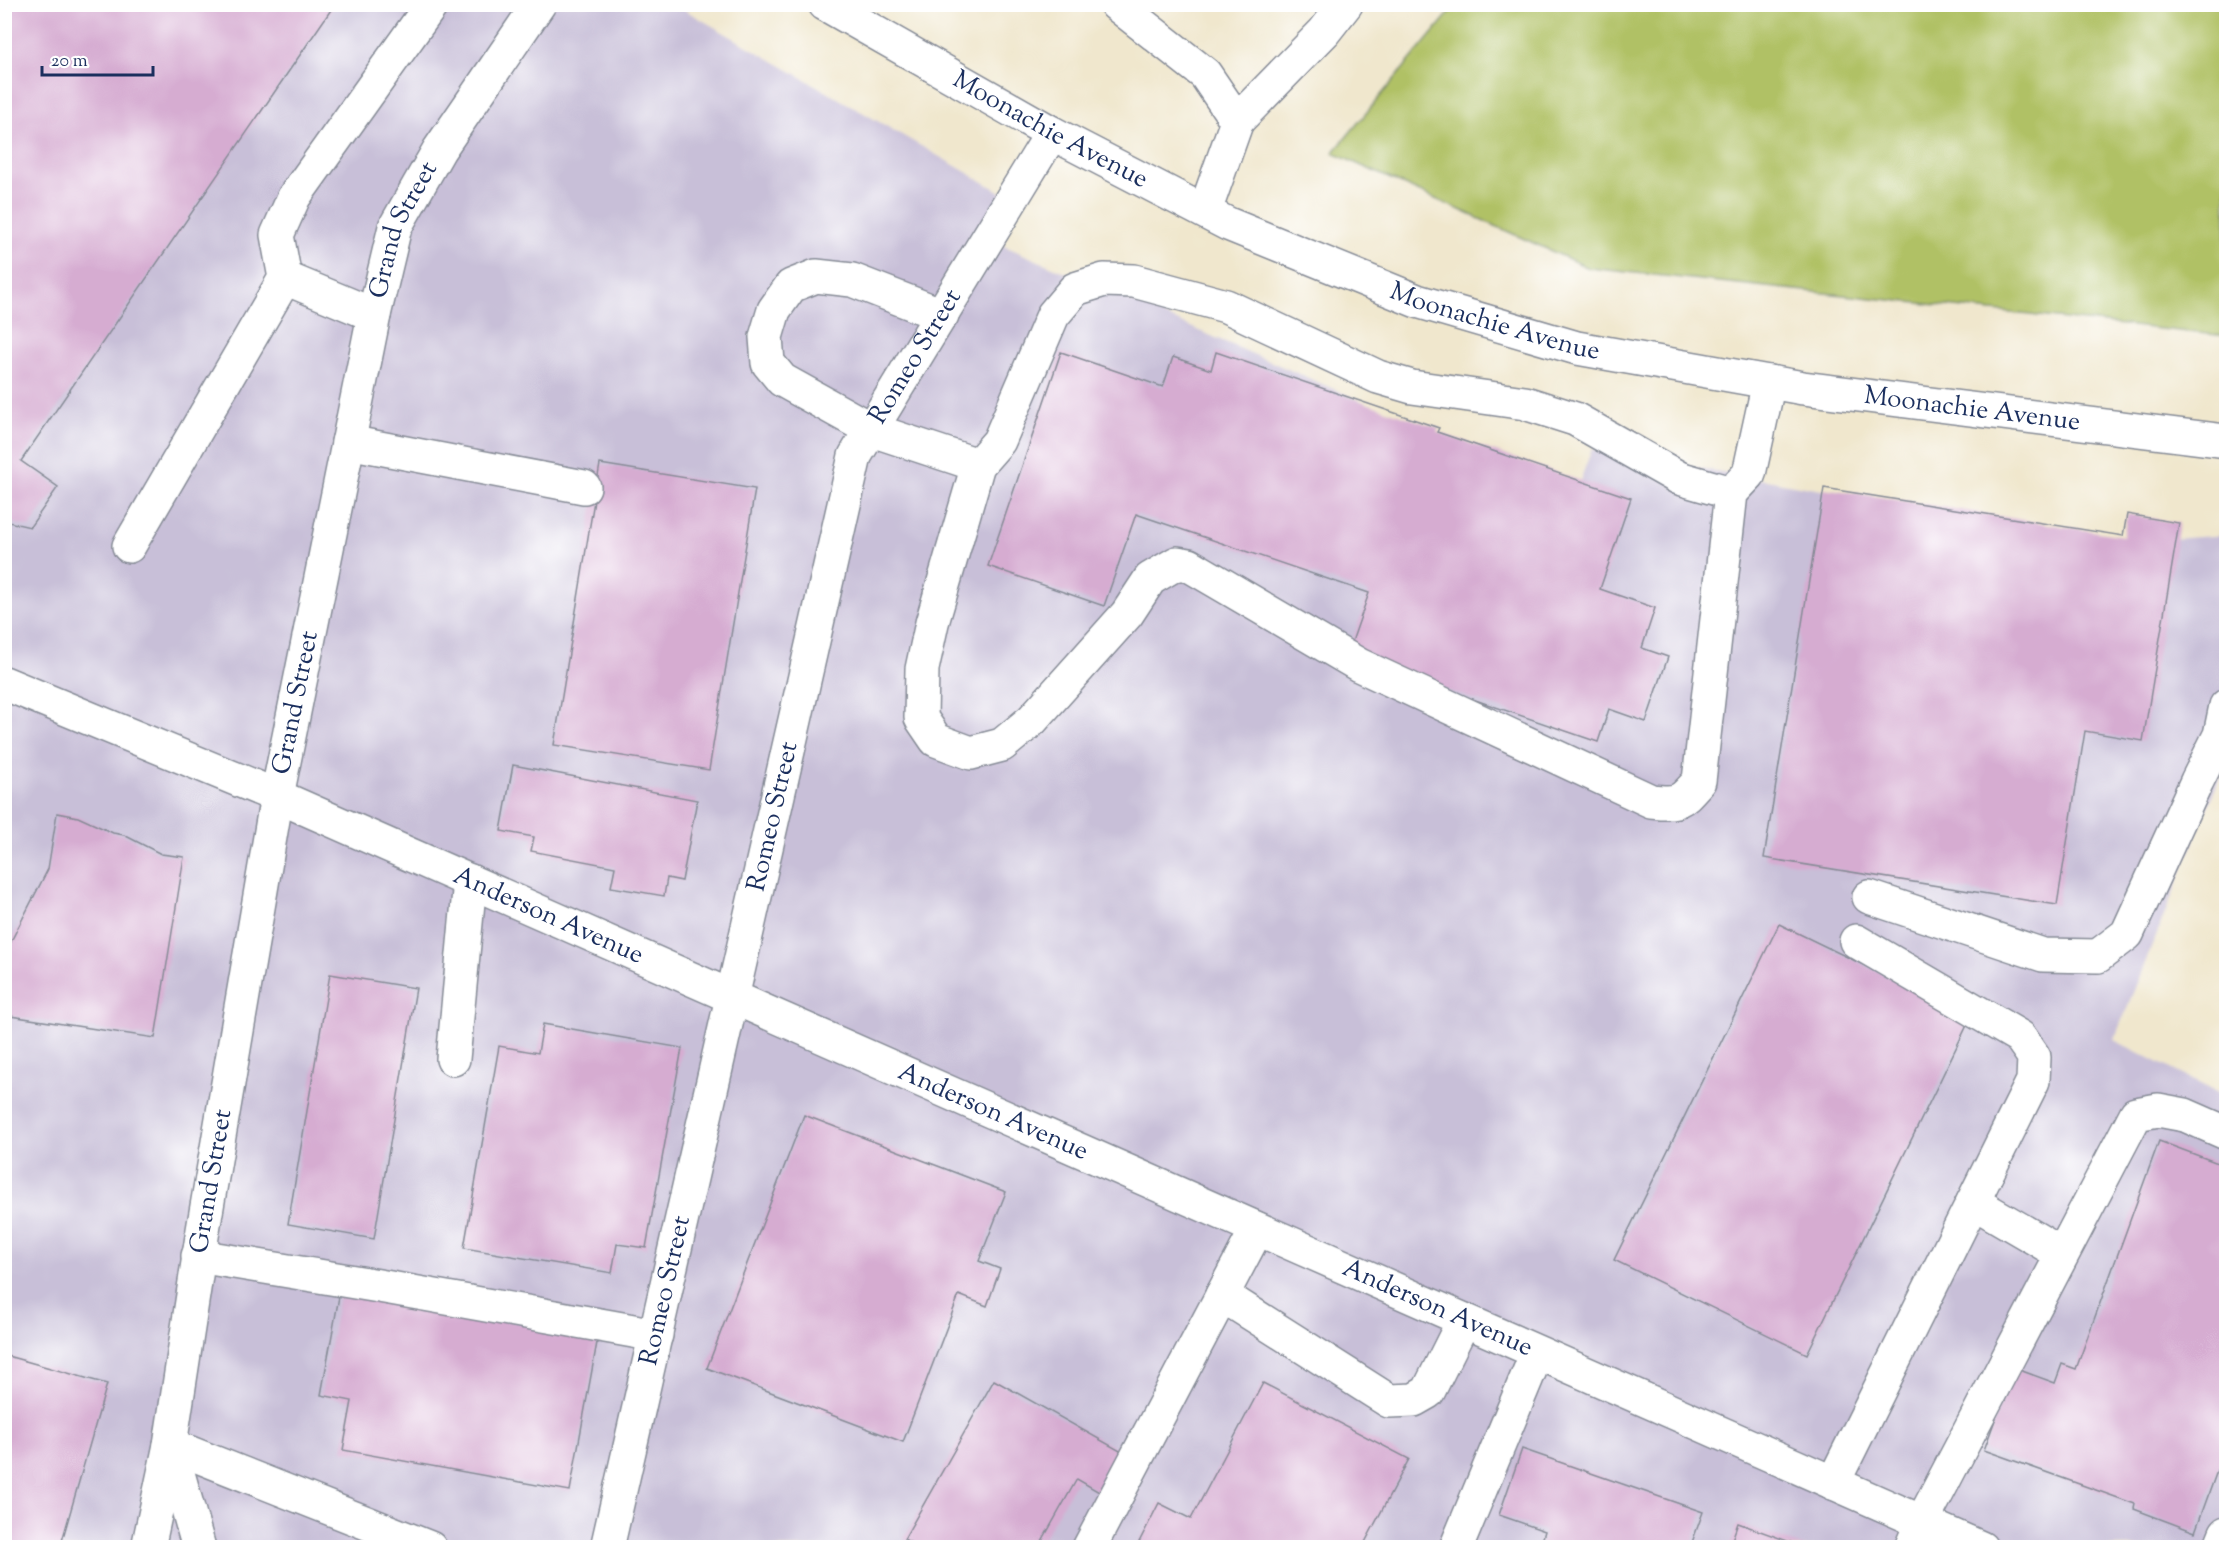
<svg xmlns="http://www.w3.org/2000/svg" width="2231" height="1552" viewBox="0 0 2231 1552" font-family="'Sorts Mill Goudy',serif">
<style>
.industrial{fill:#c8bfd8}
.green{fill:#b0c165;stroke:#667862;stroke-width:1.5}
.building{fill:#d6acd1}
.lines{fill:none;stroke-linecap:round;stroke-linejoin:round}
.minor-casing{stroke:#868b96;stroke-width:36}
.major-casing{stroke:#868b96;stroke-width:36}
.minor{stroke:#fff;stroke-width:33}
.major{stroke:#fff;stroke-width:33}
.labels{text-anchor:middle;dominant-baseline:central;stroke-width:4.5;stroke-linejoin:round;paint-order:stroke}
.street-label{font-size:26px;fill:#1b2f5e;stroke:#fff}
</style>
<rect width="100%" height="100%" fill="#fff"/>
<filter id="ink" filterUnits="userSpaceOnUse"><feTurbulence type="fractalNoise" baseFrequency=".0167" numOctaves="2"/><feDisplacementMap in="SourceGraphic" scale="12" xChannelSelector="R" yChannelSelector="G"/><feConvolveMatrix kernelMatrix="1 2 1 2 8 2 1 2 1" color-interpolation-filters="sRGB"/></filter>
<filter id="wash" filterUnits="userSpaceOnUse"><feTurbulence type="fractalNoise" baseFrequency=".008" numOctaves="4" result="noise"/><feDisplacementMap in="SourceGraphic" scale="24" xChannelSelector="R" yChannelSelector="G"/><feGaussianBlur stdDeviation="1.35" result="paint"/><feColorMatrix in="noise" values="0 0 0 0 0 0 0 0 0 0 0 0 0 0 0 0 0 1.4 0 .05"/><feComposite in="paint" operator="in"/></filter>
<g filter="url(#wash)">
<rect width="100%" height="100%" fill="#f0e7cd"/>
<polygon class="industrial" points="5,5 676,5 1006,195 986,238 1575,494 1592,449 2119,543 2226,535 2226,762 2114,1040 2226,1097 2226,1547 5,1548"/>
<polygon class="green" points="1456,5 2226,5 2226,336 1589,268 1333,153"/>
<g id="blocks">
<g class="building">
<polygon points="4,4 335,4 21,461 58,487 30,527 4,521"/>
<polygon points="1061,352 1163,387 1173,357 1211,370 1216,352 1439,428 1437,432 1631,498 1600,589 1655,608 1642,648 1668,657 1646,722 1609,709 1598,742 1347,656 1369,593 1136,514 1104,606 988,566"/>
<polygon points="600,464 755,489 709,770 554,745"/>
<polygon points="1824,488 2123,536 2127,514 2179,523 2143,741 2085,731 2057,905 1764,858"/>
<polygon points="513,765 697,800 682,881 667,878 664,896 611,887 615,867 531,851 534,837 501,831"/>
<polygon points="57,813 78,817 113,833 124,835 161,854 184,857 155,1038 4,1015 4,955 48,869"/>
<polygon points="1779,924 1971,1017 1807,1354 1614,1260"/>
<polygon points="330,974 416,988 374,1239 288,1224"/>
<polygon points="543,1024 682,1048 646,1248 617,1244 612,1273 464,1248 499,1046 538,1053"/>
<polygon points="804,1115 1006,1192 979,1261 1000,1269 987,1306 959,1295 903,1442 707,1368"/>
<polygon points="2159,1141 2226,1166 2226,1446 2195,1532 2134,1509 2135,1504 1984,1450 2014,1368 2055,1383 2062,1364 2076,1369"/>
<polygon points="340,1291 598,1337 570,1491 343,1450 352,1401 321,1395"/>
<polygon points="4,1355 107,1384 60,1548 4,1548"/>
<polygon points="994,1380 1122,1452 1099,1492 1077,1479 1038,1548 920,1548 904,1539"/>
<polygon points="1263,1383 1409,1459 1362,1548 1136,1548 1159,1503 1191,1519"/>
<polygon points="1522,1449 1703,1512 1690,1548 1540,1548 1545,1531 1499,1515"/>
<polygon points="1738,1523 1804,1547 1804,1548 1729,1548"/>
</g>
</g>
</g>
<g filter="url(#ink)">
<use href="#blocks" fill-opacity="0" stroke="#868b96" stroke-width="1.5"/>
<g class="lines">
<g class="minor-casing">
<g id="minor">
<polyline points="1116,4 1205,74 1237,121 1205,211"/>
<polyline points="1237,121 1324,32 1346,4"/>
<polyline points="285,278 374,315"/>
<polyline points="942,315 852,280 816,276 791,286 774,310 766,337 768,363 782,380 872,430 978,465"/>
<polyline points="348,442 584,487"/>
<path d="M1731 493 1679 478 1575 419 1525 403 1412 387 1378 377 1226 306 1134 281 1104 280 1075 289 1053 315 999 441 978 465 932 623 922 669 921 718 936 740 971 753 1002 745 1032 720 1127 614 1150 579 1177 563 1189 565 1359 665 1651 801C1680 804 1680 802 1699 781L1731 493 1749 474 1769 382"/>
<polyline points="129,546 285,278 277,235 294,197 432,4"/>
<path id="s1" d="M4 683 277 796 1981 1548"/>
<polyline points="1869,897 2043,955 2098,956 2127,934 2197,781 2220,735 2226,706"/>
<polyline points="453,1059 470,881"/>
<polyline points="1973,1202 2062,1254"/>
<polyline points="198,1256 379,1286 656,1335"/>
<polyline points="1222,1295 1389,1401 1414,1400 1428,1392 1464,1320"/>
<polyline points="1833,1483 2033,1081 2034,1057 2020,1037 1856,941"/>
<polyline points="148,1548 170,1445 430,1548"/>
<path id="s2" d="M199 1548 170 1445 203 1230 277 796 374 315 395 227 439 150 539 4"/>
<path id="s3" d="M607 1548 855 456 1052 133"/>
<polyline points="1089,1548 1257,1229"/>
<polyline points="1456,1548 1537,1353"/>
<polyline points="1911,1548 1922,1522 2136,1114 2158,1110 2185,1115 2226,1133"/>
<polyline points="2220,1548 2226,1533"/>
</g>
</g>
<g class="major-casing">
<g id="major">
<path id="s4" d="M825 4 1052 133 1228 224 1417 301 1577 348 1803 388 2226 441"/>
</g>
</g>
<use href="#minor" class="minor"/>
<use href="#major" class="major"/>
</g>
</g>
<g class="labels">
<g class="street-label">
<text stroke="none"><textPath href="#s4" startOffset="258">Moonachie Avenue</textPath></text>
<text stroke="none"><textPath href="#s2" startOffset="1346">Grand Street</textPath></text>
<text stroke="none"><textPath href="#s4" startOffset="744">Moonachie Avenue</textPath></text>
<text stroke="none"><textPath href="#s3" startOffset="1236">Romeo Street</textPath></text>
<text stroke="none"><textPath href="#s4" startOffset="1230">Moonachie Avenue</textPath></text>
<text stroke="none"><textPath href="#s2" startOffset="860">Grand Street</textPath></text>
<text stroke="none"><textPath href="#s3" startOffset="750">Romeo Street</textPath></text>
<text stroke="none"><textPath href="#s1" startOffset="592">Anderson Avenue</textPath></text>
<text stroke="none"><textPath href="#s1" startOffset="1078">Anderson Avenue</textPath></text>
<text stroke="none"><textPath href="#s2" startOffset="374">Grand Street</textPath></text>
<text stroke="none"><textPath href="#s3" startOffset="264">Romeo Street</textPath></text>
<text stroke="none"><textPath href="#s1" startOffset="1564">Anderson Avenue</textPath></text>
</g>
</g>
<rect width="2231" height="1552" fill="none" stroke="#fff" stroke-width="24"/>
<path d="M42 66v9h111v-9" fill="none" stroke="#1b2f5e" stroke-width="3"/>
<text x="51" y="66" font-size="18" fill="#1b2f5e" stroke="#ffffff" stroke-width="4.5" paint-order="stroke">20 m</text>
</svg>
